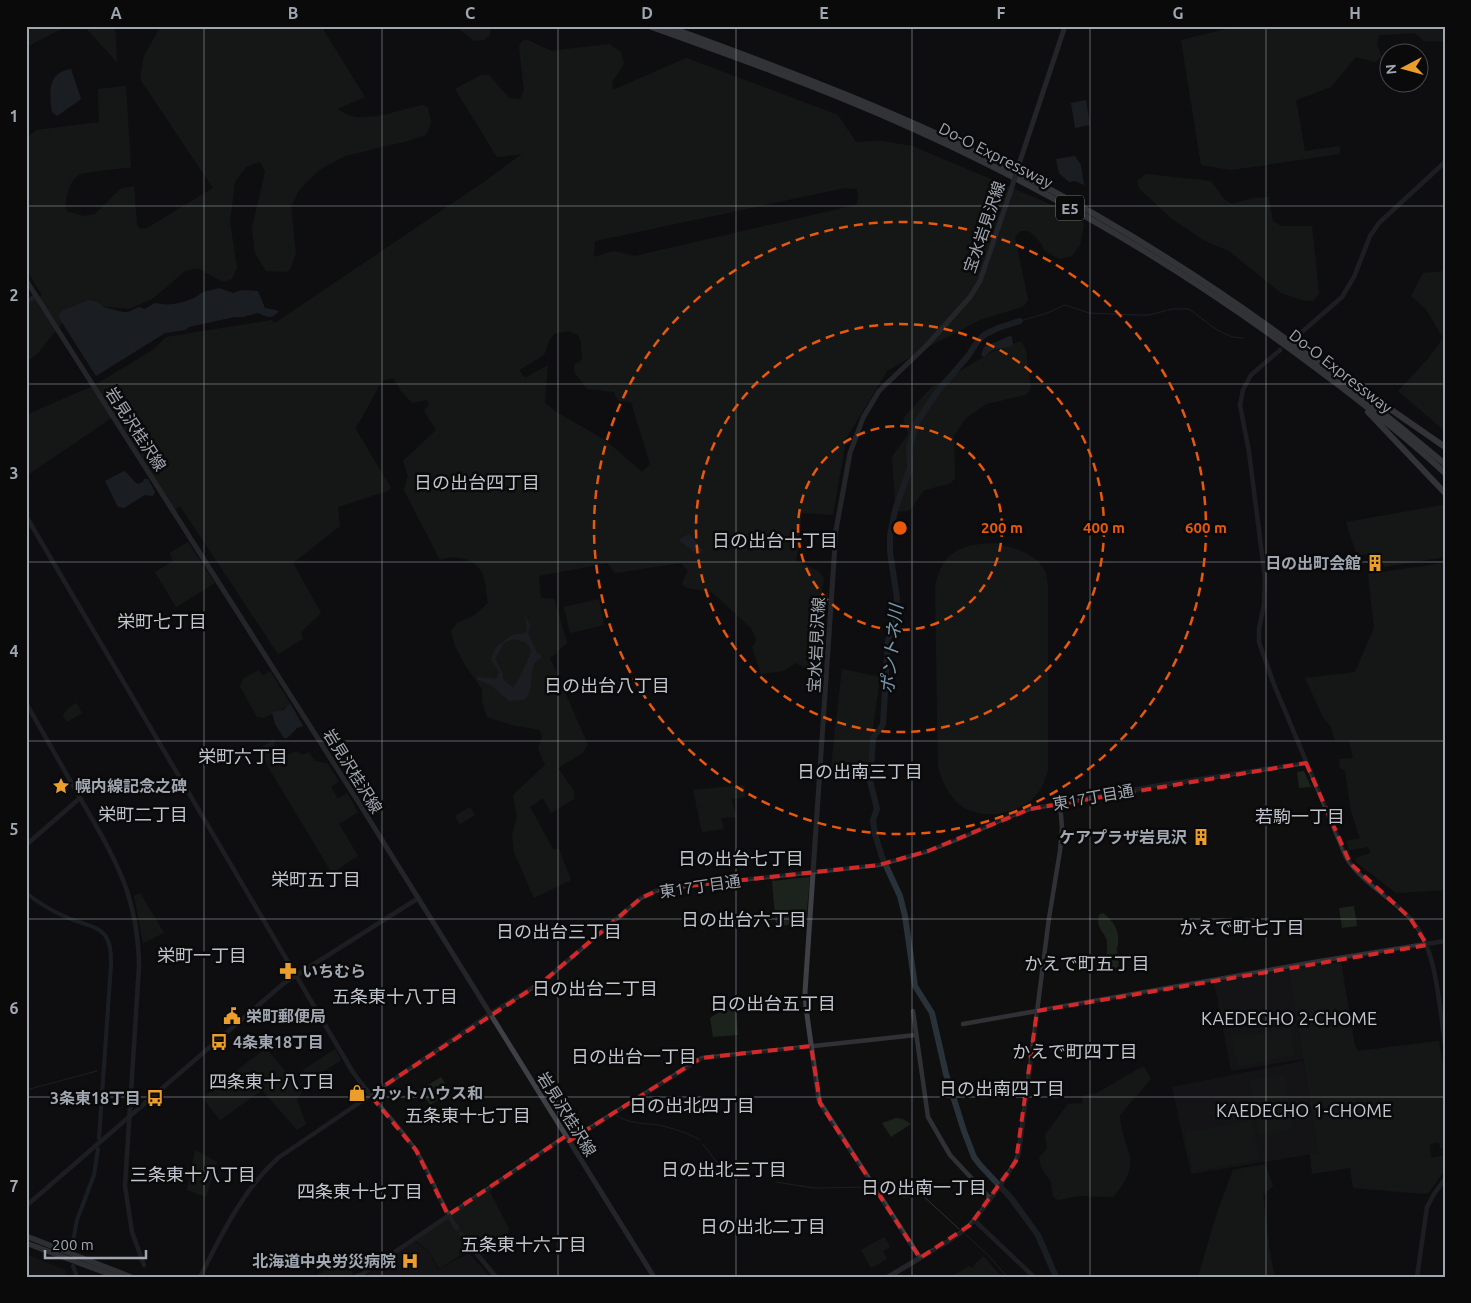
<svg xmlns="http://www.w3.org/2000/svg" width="1471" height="1303" viewBox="0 0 1471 1303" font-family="Ubuntu,'Noto Sans JP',sans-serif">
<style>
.built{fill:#1b1b1d}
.green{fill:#1c231c;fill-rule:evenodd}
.water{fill:#293238;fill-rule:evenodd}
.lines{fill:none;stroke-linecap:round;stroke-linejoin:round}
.stream{stroke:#293238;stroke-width:1}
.canal{stroke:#293238;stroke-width:4}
.river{stroke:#293238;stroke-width:6}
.tertiary-tunnel{stroke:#2c2d30;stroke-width:4.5;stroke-dasharray:4.5 2;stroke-linecap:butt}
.tertiary{stroke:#303135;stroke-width:4.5}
.secondary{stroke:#3e4045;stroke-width:5}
.trunk{stroke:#54575d;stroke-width:5.5}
.motorway{stroke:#5c6066;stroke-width:6}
.secondary-bridge{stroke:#3e4045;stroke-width:5}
.marked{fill:none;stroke:#d62828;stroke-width:4;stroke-dasharray:10 6;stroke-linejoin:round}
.grid{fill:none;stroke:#a0a7b1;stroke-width:1;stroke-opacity:0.55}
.ring{fill:none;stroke:#e8590c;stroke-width:2.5;stroke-dasharray:9 6}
.labels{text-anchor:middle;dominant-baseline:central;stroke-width:5;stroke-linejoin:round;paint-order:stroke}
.shield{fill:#0a0a0b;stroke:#73787f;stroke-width:1}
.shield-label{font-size:15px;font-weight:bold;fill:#a0a7b1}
.street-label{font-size:16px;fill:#a0a7b1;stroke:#0a0a0b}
.poi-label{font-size:16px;font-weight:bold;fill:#a0a7b1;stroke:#0a0a0b;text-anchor:start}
.neighbourhood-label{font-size:18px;fill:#c1c5cd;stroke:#0a0a0b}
.water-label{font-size:18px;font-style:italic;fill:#7797ac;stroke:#0a0a0b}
.centre{fill:#e8590c;stroke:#0a0a0b;stroke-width:2.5}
.ring-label{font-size:15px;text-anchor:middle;font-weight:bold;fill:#e8590c;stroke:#0a0a0b;stroke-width:5;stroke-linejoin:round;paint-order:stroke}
.neatline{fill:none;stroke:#a0a7b1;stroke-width:2}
.grid-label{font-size:16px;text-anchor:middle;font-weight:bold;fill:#a0a7b1}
</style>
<rect width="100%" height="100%" fill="#0f0f10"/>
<g class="built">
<polygon points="1289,969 1303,1059 1231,1071 1214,982"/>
<polygon points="1303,1061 1318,1153 1191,1174 1172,1087"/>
<polygon points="414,1241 429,1252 438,1270 469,1253 490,1277 364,1277"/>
<polygon points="26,1254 65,1270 67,1277 26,1277"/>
</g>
<g class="green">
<polygon points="26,26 67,26 26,47"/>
<polygon points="84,26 115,26 117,62"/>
<path d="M161 26H321L365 97 337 109C341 111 347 115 351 116 374 121 402 109 423 105L428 107 431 123 426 135 407 141 345 156 319 170 299 190 291 207 296 254 290 269 287 272 266 271 255 253 252 228 265 172 261 163 259 162 246 167 235 182 230 222 237 268 232 279 223 282 198 268 185 271 152 299 129 309 92 305 72 311 37 354 26 362V304L42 295 26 269V138L37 130 99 122 98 89 126 86 131 167C119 169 88 171 79 175 69 180 64 201 66 211L83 216 95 214 120 189 134 186 137 225 140 229 147 228 213 188 140 79 144 56Z"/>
<polygon points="458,26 490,26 490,35 484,40 474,41 459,29"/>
<polygon points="1239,26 1445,26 1445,42 1424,41 1415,33 1379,35 1377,45 1382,57 1375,62 1356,57 1331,87 1296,100 1305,151 1340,146 1340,154 1231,170 1201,165 1181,40"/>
<path d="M528 40 551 51 609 44 621 52 624 64 612 82 613 90 686 58 838 115 856 142 882 141 912 146 1050 204 1084 223 1080 245 1072 256 1059 259 1044 250 1041 243 1029 231H1020L1015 237 1028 300 1024 306 980 320 924 349 887 371 846 439 833 515 802 513 796 561 819 571 824 579 821 597V664L806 668 796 663 783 671 761 674 752 647 757 640 751 628 712 592 686 588 682 583 688 571 681 563 615 573 607 563 539 576 541 598 554 599 567 643 550 658 588 745 581 754 558 768 574 791V799L551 813 543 798 530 807 553 849H559L571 880 534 898 514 852 512 834 517 817 513 795 545 765 538 748 542 737 540 730 512 725 487 717 482 701V689L465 665 455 646 451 631 457 623 475 615 488 603C486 594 486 581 482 572 474 558 453 554 440 560L404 490 408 476 403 461 436 430 424 411 429 405 427 400 412 403 401 391 393 378 382 381C372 397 366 413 355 428L391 488 387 491 338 507 340 526 293 563 321 613 301 632 303 639 278 654 180 506 174 510 116 415 26 476V415L95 385 153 350 166 337 272 320 275 323 484 182 522 154 497 157 455 89 481 75H489L509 98 520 99 524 90 519 47 522 41ZM845 188 857 189 858 199 856 205 635 256 614 251 594 257 595 241ZM569 331 578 335 581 343 582 360 574 365 575 373 587 389 614 392 618 401 631 402 650 464 642 472 605 440 558 413 545 403 548 365 525 378 519 370 544 355 549 341 554 334Z"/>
<polygon points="1146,174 1211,181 1224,199 1232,204 1253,198 1269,197 1273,221 1281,226 1312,226 1319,294 1313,301 1302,300 1281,293 1229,251 1205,241 1172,219 1139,188 1137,181"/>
<polygon points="1445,271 1445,431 1398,391 1428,359 1443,338 1426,309 1411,296 1423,273"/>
<polygon points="1022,342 1026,351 1031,388 1026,395 986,404 966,418 954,435 955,479 949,484 924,490 910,510 899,512 895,503 892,457 908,434 903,418 932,387 992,352 1015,343"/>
<polygon points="1443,505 1445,508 1445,557 1384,567 1380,552 1357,556 1346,522"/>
<polygon points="188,542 215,583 176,607 155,572 173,561 170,553"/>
<path d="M994 543C1011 547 1037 553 1045 571 1047 575 1047 582 1048 587V770C1045 781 1041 792 1031 800 1011 816 975 821 956 801 946 791 942 780 938 767L935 585C937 579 939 571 942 566 953 546 974 544 994 543Z"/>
<polygon points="1445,563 1445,890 1396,893 1356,862 1355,858 1371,853 1368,847 1349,850 1346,841 1360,838 1351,811 1345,771 1340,768 1339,759 1353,758 1349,740 1335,741 1331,727 1323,717 1305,678 1355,672 1374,628 1368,574"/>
<polygon points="599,599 604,625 570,633 564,607"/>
<polygon points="842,669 880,677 866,778 830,775"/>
<path d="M259 670 263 676 270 671 290 703C284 712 272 712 264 718L257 717 240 686 244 678Z"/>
<polygon points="75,703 77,704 82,713 67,722 63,716 64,713"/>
<polygon points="274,739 275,751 277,755 287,755 297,751 302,755 309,752 315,761 327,763 339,781 331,787 338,799 347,793 358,812 339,824 358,856 332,873 258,750"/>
<polygon points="1304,771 1311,787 1299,788 1297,772"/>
<polygon points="744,785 745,797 731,799 737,817 721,818 724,829 702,832 693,790"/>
<polygon points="470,807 475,815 460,824 455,816"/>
<polygon points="810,877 806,921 800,924 776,926 772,881"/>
<polygon points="140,893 164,933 143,943 134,896"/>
<polygon points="1354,906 1357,926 1342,928 1339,908"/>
<path d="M1103 913C1113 920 1120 931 1118 944 1118 947 1116 948 1117 951 1118 959 1120 963 1117 970L1110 972 1106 968C1105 959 1109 946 1106 938 1102 929 1096 928 1099 915Z"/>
<polygon points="1341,962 1355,1046 1358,1051 1439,1041 1445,1078 1445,1148 1440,1148 1439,1142 1430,1144 1431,1158 1445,1155 1445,1170 1429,1192 1425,1194 1353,1188 1350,1168 1312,1174 1310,1154 1318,1153 1289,969"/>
<polygon points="735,1002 738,1035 713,1037 710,1018"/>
<polygon points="1291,1028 1294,1055 1238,1067 1232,1037 1257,1035 1270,1031"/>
<polygon points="266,1048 302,1092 297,1100 306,1124 297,1130 262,1090 220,1120 202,1098"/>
<polygon points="335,1049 341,1060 309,1081 303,1070"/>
<path d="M1144 1067 1150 1077V1080L1120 1115C1122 1153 1146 1159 1113 1197L1079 1196 1058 1200 1053 1197 1051 1182 1042 1169 1039 1158 1047 1148 1045 1135 1068 1104 1082 1103 1083 1096 1097 1093 1138 1069Z"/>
<polygon points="1285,1075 1293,1129 1258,1134 1250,1080"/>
<polygon points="441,1077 451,1092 430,1105 420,1090"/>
<polygon points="896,1118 903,1119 911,1124 891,1137 882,1123"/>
<polygon points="1252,1121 1259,1160 1193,1171 1185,1132"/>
<polygon points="195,1150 217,1162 206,1197 187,1190"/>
<polygon points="1265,1164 1273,1186 1263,1195 1270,1253 1275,1277 1198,1277 1217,1213 1233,1170"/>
<polygon points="489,1190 509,1229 508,1234 482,1253 474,1246 439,1269 429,1251 415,1240"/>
<polygon points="884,1237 890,1247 883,1251 887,1259 871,1268 861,1250"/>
<polygon points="983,1256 1002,1277 951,1277 969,1266 972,1268"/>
<polygon points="345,1258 353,1274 346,1277 314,1277"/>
</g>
<g class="water">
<path d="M71 69 81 99 57 116 52 112C50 94 46 73 71 69Z"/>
<polygon points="1086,100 1090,125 1075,128 1071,103"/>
<polygon points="1075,156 1081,165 1084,185 1075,181 1069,182 1059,173 1056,159"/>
<path d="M219 288 233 293 242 290 258 291 265 308 279 311C272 320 267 317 258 313L243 317H234L189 327 185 330 165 333 96 376 58 316 62 311 89 300 97 302 104 307 123 312H128L139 307 145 309 155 303C169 306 180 304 194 298 197 297 200 293 204 292 208 290 214 290 219 288Z"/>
<polygon points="1010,336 1012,337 1013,346 992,350 984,357 981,355 984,347"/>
<path d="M124 471C130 474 132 481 138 484L143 482 144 479H148L155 492 153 496 145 495 124 508 118 507 105 481Z"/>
<polygon points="689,534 703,551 701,554 695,553 679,540"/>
<path d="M524 615 528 621 530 626 528 633 537 653 541 655V658C526 666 535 684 528 695 527 697 525 698 523 700L509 701 492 686 477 679 478 677 497 679 499 672 491 659 496 647 512 635 526 633 527 627ZM513 639 525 642C528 645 531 648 531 652 531 654 516 686 513 688L503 679V674L495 659 504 643Z"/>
<polygon points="290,703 303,726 297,728 287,738 284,738 275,724 272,712 284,710"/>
</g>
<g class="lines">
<g class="stream">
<polyline points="1020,321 1047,313 1065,305 1089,313 1137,315 1149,315 1172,309 1189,309 1217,330 1232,337 1243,338"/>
<polyline points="26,1090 97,1071"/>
<path d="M616 1115C627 1124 645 1123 658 1125 672 1128 688 1133 700 1140"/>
<polyline points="703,1144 721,1168 760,1180"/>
<polyline points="776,1182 814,1188 872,1187"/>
<polyline points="876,1187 884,1187 904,1197 917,1195"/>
<polyline points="921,1194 959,1229"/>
<polyline points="965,1234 990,1257 1007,1277"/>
</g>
<g class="canal">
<path d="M26 893C39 903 52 911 66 917 96 930 112 924 111 965L99 1138"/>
<polyline points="72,1247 77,1220 94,1175 98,1149"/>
<polyline points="73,1266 77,1277"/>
</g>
<path class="river" d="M1020 321 998 328 984 335 977 342 968 356 937 392 917 422 909 448 910 468 895 510 890 536V552L897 598 896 615 888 641 883 724C881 731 875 732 873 739L870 781 877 809 873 820 875 834 882 857 900 896 905 916 915 986 932 1013 946 1074 964 1131 974 1157 980 1165 1011 1198 1038 1235 1056 1277"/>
<polyline class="tertiary-tunnel" points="456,1227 472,1248"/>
<g class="tertiary">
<polyline points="26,302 36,296"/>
<polyline points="1295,338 1342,297 1354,277 1370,236 1379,223 1445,162"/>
<path d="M1280 350 1251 375 1243 390 1240 405 1249 452 1265 578 1264 605 1259 629V642L1273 682 1346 857C1362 883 1390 896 1410 918 1437 946 1439 1006 1445 1044"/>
<path d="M26 516 351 1069C369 1097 395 1120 414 1148 431 1173 439 1202 456 1227"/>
<path d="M26 703C44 734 61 765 79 796 113 856 138 893 139 966L125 1186 132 1232 144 1265"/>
<polyline points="26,845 80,798"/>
<polyline points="913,1011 928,1117 950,1155 990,1198"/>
<polyline points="963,1024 1320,961 1445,941"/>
<polyline points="569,1141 702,1058 916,1035"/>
<polyline points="26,1206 284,983 417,899"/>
<polyline points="974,1220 1034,1277"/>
<polyline points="472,1248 496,1277"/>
<path d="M920 1258C934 1249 950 1242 963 1231 976 1221 1013 1170 1019 1153L1049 918 1060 851 1062 828 1060 803"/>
<polyline points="357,1276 361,1275 566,1136"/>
<path d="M200 1277C222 1234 242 1191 278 1158L490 1014 545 980 641 898 655 891 668 888 879 865 928 851 961 838 1008 817 1030 809 1154 786 1306 763"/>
<polyline points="1417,1277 1427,1207 1434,1194 1445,1179"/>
</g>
<g class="secondary">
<polyline points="1020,161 1065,26"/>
<polyline points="26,280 359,803 654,1277"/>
<polyline points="888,1277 920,1258 819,1101 806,1008 805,992 836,530 850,453 863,418 879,391 927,345 970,297 980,281 1010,193"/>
</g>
<g class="trunk">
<polyline points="26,1236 131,1277"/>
<polyline points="26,1243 117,1277"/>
</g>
<g class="motorway">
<path d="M649 26C727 54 806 82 882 115 1035 181 1179 265 1312 365 1358 399 1403 434 1445 473"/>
<path d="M666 26C790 71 912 118 1028 178 1179 256 1316 355 1445 464"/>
<polyline points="1347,379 1445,447"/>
<polyline points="1368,412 1445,493"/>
</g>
<polyline class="secondary-bridge" points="1010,193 1020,161"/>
</g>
<path d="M0 0H1471V1303H0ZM1306 763 1350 863 1410 918 1427 945 1037 1011 1016 1161 970 1225 920 1258 820 1103 811 1046 701 1058 569 1141 566 1136 448 1215 416 1150 370 1095 545 980 641 898 661 889 879 865 928 851 1030 809Z" fill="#0f0f10" fill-opacity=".55" fill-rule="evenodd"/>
<path class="marked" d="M1306 763 1350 863 1410 918 1427 945 1037 1011 1016 1161 970 1225 920 1258 820 1103 811 1046 701 1058 569 1141 566 1136 448 1215 416 1150 370 1095 545 980 641 898 661 889 879 865 928 851 1030 809Z"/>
<path class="grid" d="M204 26V1277M382 26V1277M558 26V1277M736 26V1277M912 26V1277M1090 26V1277M1266 26V1277M26 206H1445M26 384H1445M26 562H1445M26 741H1445M26 919H1445M26 1097H1445"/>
<g class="ring">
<circle cx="900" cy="528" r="102"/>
<circle cx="900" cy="528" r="204"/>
<circle cx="900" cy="528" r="306"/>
</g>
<defs>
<g id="building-bare" transform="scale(1.35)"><path d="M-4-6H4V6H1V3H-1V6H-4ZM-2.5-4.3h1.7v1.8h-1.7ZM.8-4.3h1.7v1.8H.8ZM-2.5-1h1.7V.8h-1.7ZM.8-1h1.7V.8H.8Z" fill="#eb9e2c" stroke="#0a0a0b" stroke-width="2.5" paint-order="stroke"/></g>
<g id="sight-bare" transform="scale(1.35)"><path d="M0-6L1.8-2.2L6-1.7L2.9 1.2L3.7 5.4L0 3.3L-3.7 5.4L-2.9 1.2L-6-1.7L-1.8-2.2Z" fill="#eb9e2c" stroke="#0a0a0b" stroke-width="2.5" paint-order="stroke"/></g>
<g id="pharmacy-bare" transform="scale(1.35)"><path d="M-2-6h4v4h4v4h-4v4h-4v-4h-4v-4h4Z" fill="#eb9e2c" stroke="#0a0a0b" stroke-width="2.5" paint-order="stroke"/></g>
<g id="civic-bare" transform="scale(1.35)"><path d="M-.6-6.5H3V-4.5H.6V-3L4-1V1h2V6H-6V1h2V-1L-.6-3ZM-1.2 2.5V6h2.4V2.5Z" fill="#eb9e2c" stroke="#0a0a0b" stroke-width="2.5" paint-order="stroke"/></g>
<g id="bus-bare" transform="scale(1.35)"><path d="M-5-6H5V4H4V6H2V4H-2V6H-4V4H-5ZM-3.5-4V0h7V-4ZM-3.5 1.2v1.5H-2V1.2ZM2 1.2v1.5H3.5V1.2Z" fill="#eb9e2c" stroke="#0a0a0b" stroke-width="2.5" paint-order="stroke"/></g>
<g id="shop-bare" transform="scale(1.35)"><path d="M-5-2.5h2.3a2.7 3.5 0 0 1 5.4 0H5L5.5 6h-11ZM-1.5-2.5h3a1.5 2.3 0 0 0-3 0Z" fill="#eb9e2c" stroke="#0a0a0b" stroke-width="2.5" paint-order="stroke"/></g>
<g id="hospital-bare" transform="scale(1.35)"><path d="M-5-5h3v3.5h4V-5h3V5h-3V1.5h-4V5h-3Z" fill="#eb9e2c" stroke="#0a0a0b" stroke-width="2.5" paint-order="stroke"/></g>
</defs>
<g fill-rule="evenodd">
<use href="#building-bare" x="1375" y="563"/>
<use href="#sight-bare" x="61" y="786"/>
<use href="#building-bare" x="1201" y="837"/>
<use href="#pharmacy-bare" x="288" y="971"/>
<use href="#civic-bare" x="232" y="1016"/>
<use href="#bus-bare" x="219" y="1042"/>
<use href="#shop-bare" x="357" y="1093"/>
<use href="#bus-bare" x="155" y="1098"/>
<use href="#hospital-bare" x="410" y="1261"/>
</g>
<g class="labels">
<rect class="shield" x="1056" y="195.5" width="28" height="25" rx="4"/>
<g class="shield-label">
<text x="1070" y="208">E5</text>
</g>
<g class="street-label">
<text transform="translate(996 155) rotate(27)">Do-O Expressway</text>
<text transform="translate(984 227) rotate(-71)">宝水岩見沢線</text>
<text transform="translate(1341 371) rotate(38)">Do-O Expressway</text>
<text transform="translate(136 429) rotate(57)">岩見沢桂沢線</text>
<text transform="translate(816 645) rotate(-87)">宝水岩見沢線</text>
<text transform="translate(353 771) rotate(58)">岩見沢桂沢線</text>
<text transform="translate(1093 797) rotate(-10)">東17丁目通</text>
<text transform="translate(700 886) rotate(-8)">東17丁目通</text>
<text transform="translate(567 1114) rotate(58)">岩見沢桂沢線</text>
</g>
<g class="poi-label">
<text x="1361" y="563" text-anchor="end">日の出町会館</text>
<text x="75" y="786">幌内線記念之碑</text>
<text x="1187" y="837" text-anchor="end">ケアプラザ岩見沢</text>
<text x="302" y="971">いちむら</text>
<text x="246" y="1016">栄町郵便局</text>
<text x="233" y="1042">4条東18丁目</text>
<text x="371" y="1093">カットハウス和</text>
<text x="141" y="1098" text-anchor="end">3条東18丁目</text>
<text x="396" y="1261" text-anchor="end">北海道中央労災病院</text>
</g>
<g class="neighbourhood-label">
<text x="477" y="482">日の出台四丁目</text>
<text x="775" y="540">日の出台十丁目</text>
<text x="162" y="621">栄町七丁目</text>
<text x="607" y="685">日の出台八丁目</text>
<text x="243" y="756">栄町六丁目</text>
<text x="860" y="771">日の出南三丁目</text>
<text x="143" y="814">栄町二丁目</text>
<text x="1300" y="816">若駒一丁目</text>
<text x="741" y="858">日の出台七丁目</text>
<text x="316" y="879">栄町五丁目</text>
<text x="744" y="919">日の出台六丁目</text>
<text x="1242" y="927">かえで町七丁目</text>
<text x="559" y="931">日の出台三丁目</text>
<text x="202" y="955">栄町一丁目</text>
<text x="1087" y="963">かえで町五丁目</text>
<text x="595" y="988">日の出台二丁目</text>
<text x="395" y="996">五条東十八丁目</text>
<text x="773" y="1003">日の出台五丁目</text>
<text x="1289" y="1018">KAEDECHO 2-CHOME</text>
<text x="1075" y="1051">かえで町四丁目</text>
<text x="634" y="1056">日の出台一丁目</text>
<text x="272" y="1081">四条東十八丁目</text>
<text x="1002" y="1088">日の出南四丁目</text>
<text x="692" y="1105">日の出北四丁目</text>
<text x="1304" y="1110">KAEDECHO 1-CHOME</text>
<text x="468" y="1115">五条東十七丁目</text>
<text x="724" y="1169">日の出北三丁目</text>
<text x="193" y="1174">三条東十八丁目</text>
<text x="924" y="1187">日の出南一丁目</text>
<text x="360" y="1191">四条東十七丁目</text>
<text x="763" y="1226">日の出北二丁目</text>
<text x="524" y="1244">五条東十六丁目</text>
</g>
<g class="water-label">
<text transform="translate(891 649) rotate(-84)">ポントネ川</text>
</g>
</g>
<circle cx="900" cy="528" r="8" class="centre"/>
<g class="ring-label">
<text x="1002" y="533">200 m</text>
<text x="1104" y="533">400 m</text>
<text x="1206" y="533">600 m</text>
</g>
<rect width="1471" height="1303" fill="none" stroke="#0a0a0b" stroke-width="55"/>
<g transform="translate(1404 68) rotate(264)"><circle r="24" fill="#0a0a0b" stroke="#46494d"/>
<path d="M0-4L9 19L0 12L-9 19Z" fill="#eb9e2c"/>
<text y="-8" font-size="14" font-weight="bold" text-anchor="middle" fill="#a0a7b1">N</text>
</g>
<path d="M45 1250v8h101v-8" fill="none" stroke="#a0a7b1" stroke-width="2.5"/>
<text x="52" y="1250" font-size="15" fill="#a0a7b1" stroke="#0a0a0b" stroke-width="4" paint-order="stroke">200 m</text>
<rect x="28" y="28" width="1416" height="1248" class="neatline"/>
<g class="grid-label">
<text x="116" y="19">A</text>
<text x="293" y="19">B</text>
<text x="470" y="19">C</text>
<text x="647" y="19">D</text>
<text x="824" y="19">E</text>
<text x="1001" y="19">F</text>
<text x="1178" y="19">G</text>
<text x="1355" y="19">H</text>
<text x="14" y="122">1</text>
<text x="14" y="301">2</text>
<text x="14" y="479">3</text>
<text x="14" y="657">4</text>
<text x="14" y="835">5</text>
<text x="14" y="1014">6</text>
<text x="14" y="1192">7</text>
</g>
</svg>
